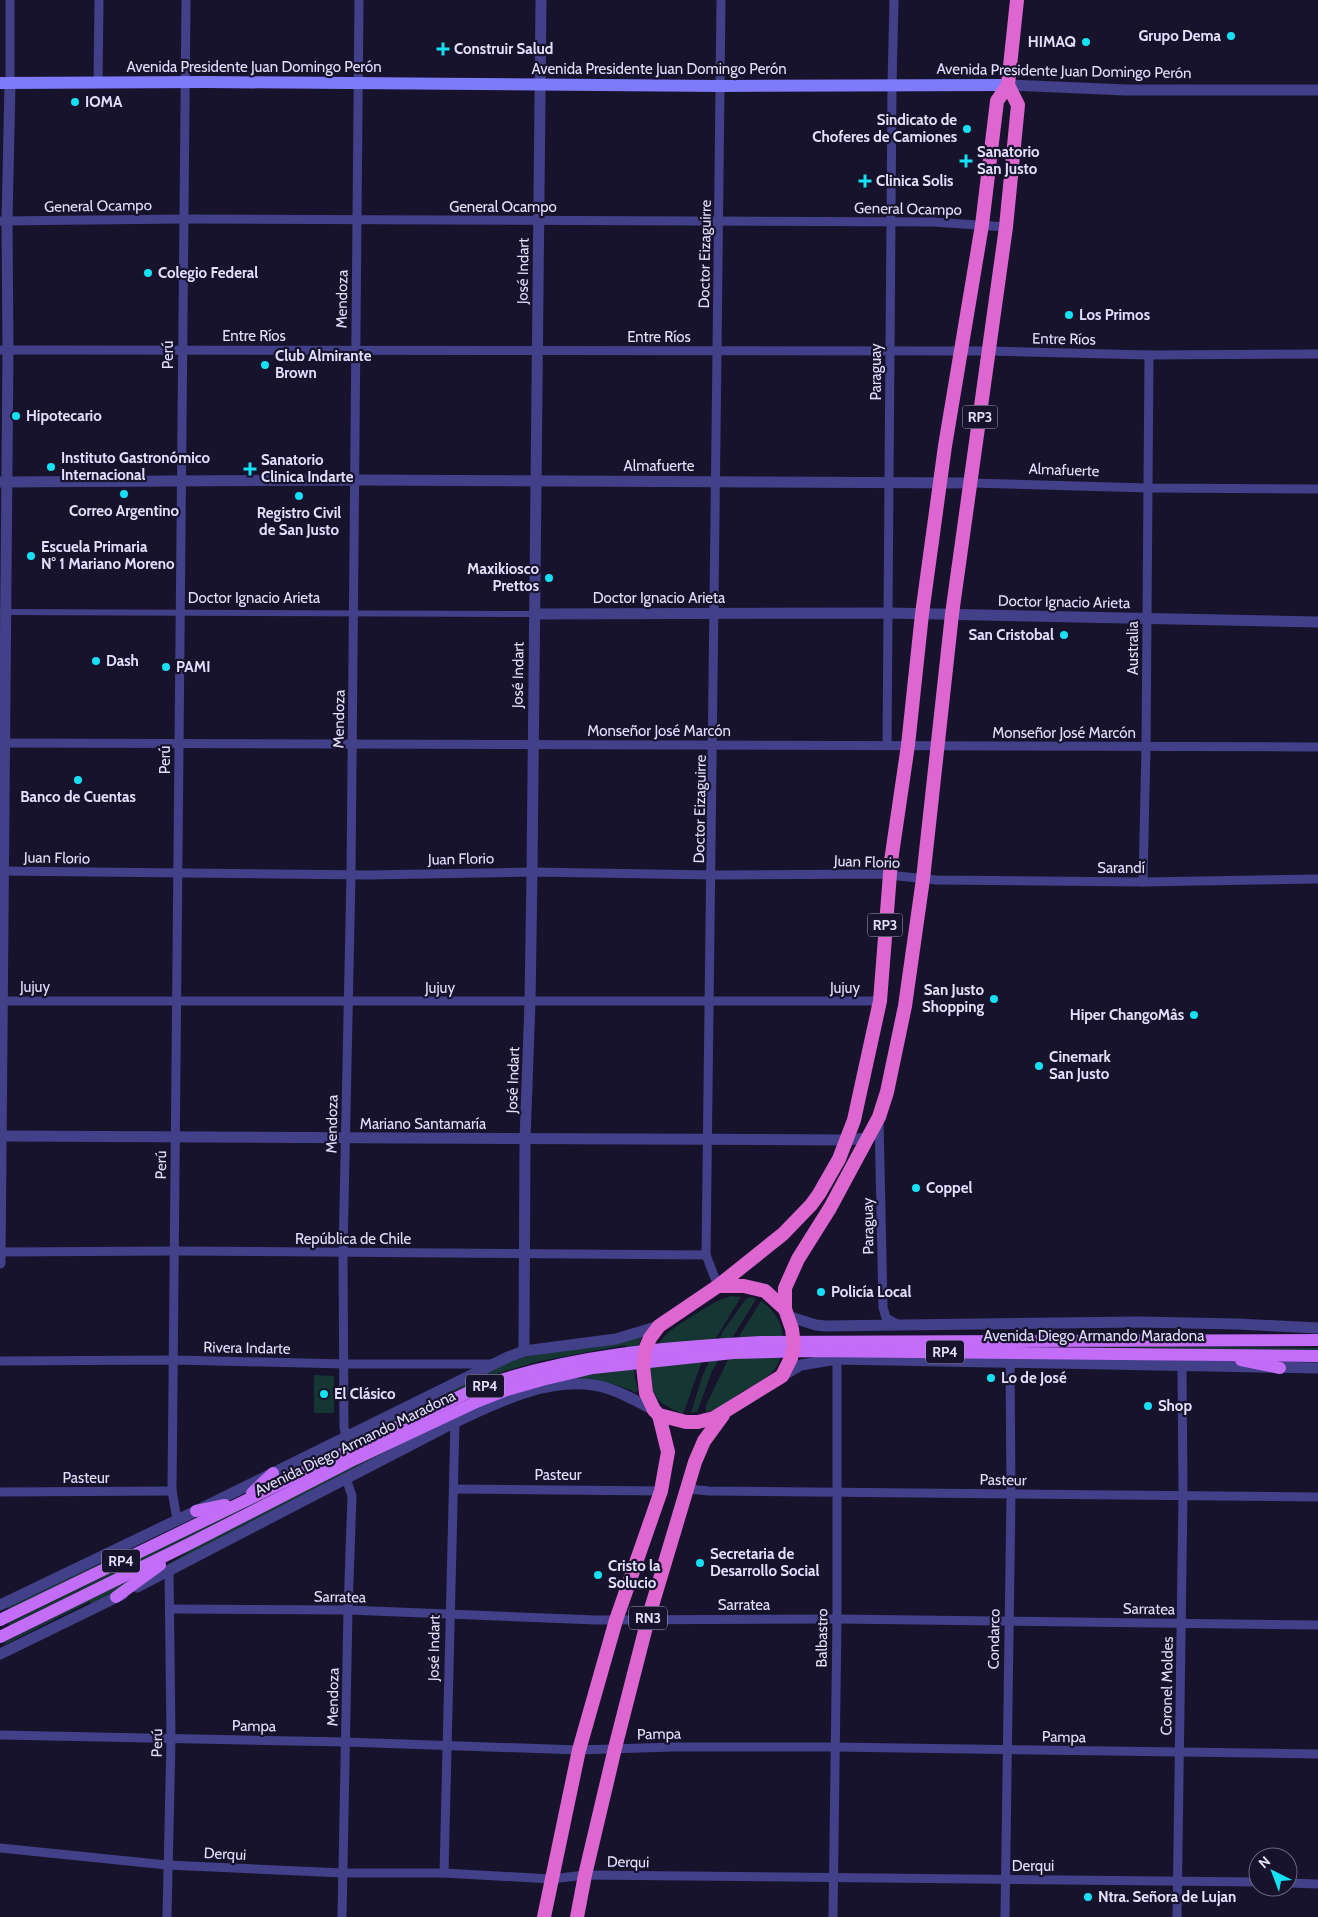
<svg xmlns="http://www.w3.org/2000/svg" width="1318" height="1917" viewBox="0 0 1318 1917" font-family="Cabin,sans-serif">
<style>
.green{fill:#163634}
.lines{fill:none;stroke-linecap:round;stroke-linejoin:round}
.pedestrian{stroke:#424088;stroke-width:6}
.minor{stroke:#424088;stroke-width:9}
.tertiary{stroke:#424088;stroke-width:11}
.secondary{stroke:#7d7bf9;stroke-width:12}
.primary{stroke:#c26cf8;stroke-width:12}
.trunk{stroke:#dd66d1;stroke-width:14}
.poi-dot{fill:#15e0f4;stroke:#17132c;stroke-width:2}
.labels{text-anchor:middle;dominant-baseline:central;stroke-width:4.5;stroke-linejoin:round;paint-order:stroke}
.shield{fill:#17132c;stroke:#a5a2bf;stroke-width:1}
.shield-label{font-size:14px;font-weight:bold;fill:#e2dffe}
.poi-label{font-size:15px;font-weight:bold;fill:#e2dffe;stroke:#17132c;text-anchor:start}
.street-label{font-size:15px;fill:#e2dffe;stroke:#17132c}
</style>
<rect width="100%" height="100%" fill="#17132c"/>
<g class="green">
<path d="M731 1296 741 1297 702 1361 683 1414C675 1410 662 1405 657 1398 644 1381 649 1352 663 1338 671 1328 684 1322 694 1315 706 1308 718 1299 731 1296Z"/>
<polygon points="750,1297 756,1299 712,1371 697,1412 691,1413 702,1377 723,1331 746,1299"/>
<path d="M761 1301C778 1313 785 1327 782 1347 781 1355 780 1362 775 1369 767 1379 751 1386 740 1393 730 1400 718 1411 706 1412V1405L741 1333Z"/>
<path d="M638 1336 642 1337C634 1354 631 1371 638 1389L636 1393C581 1365 522 1389 470 1410L158 1571 208 1539 466 1409 521 1388 555 1380 623 1368 626 1345 540 1361 505 1371 455 1391 264 1484 278 1473 297 1463 509 1361C552 1349 596 1350 638 1336Z"/>
<polygon points="1093,1346 1318,1348 1318,1350 1082,1347"/>
<polygon points="314,1375 334,1376 334,1413 314,1413"/>
<polygon points="281,1489 283,1492 9,1626 9,1623"/>
<polygon points="154,1537 9,1611 8,1607"/>
<polygon points="146,1571 123,1588 94,1604 89,1602 4,1645 5,1642"/>
</g>
<g class="lines">
<polyline class="pedestrian" points="0,612 534,614"/>
<g class="minor">
<polyline points="10,83 10,0"/>
<polyline points="98,83 99,0"/>
<polyline points="0,221 183,219 933,222 1006,227"/>
<polyline points="0,350 990,351 1149,355 1318,354"/>
<polyline points="971,483 1148,488 1318,489"/>
<polyline points="0,743 1318,747"/>
<polyline points="887,745 892,85 894,0"/>
<polyline points="0,871 368,875 532,872 713,875 879,874 936,880 1143,882 1318,879"/>
<polyline points="1143,882 1146,747 1149,355"/>
<polyline points="0,1001 880,1001"/>
<polyline points="879,1119 883,1307 886,1318 897,1324"/>
<polyline points="0,1252 174,1251 706,1255"/>
<path d="M718 1286 706 1255C711 955 714 654 717 353 718 235 720 118 721 0"/>
<polyline points="0,1361 174,1360 345,1364 494,1364"/>
<polyline points="346,1437 344,1427 343,1253 351,875 359,0"/>
<polyline points="454,1489 661,1491"/>
<polyline points="688,1489 709,1491 1318,1497"/>
<polyline points="0,1492 172,1491"/>
<polyline points="177,1519 172,1491 186,0"/>
<polyline points="171,1609 348,1610 596,1620 837,1619 1318,1625"/>
<polyline points="0,1735 346,1742 579,1750 673,1747 834,1747 1318,1754"/>
<polyline points="0,1848 167,1865 343,1873 444,1873 551,1879 585,1875 1258,1882"/>
<polyline points="444,1873 455,1422"/>
<polyline points="1288,1883 1318,1884"/>
<polyline points="167,1917 171,1738 169,1570"/>
<polyline points="342,1917 348,1610 352,1496 346,1478"/>
<polyline points="833,1917 837,1619 837,1359"/>
<polyline points="1005,1917 1011,1494 1010,1361"/>
<polyline points="1177,1917 1183,1495 1182,1366"/>
</g>
<g class="tertiary">
<polyline points="1008,85 1126,90 1318,90"/>
<polyline points="0,482 354,480 971,483"/>
<polyline points="534,614 889,613 1318,622"/>
<polyline points="0,1136 846,1140 869,1138"/>
<polyline points="0,1263 8,350 7,221 10,83"/>
<polyline points="787,1316 816,1325 825,1326 1138,1322 1237,1324 1318,1328"/>
<polyline points="524,1351 525,1139 530,1002 532,872 541,0"/>
<polyline points="782,1376 801,1365 837,1359 1318,1368"/>
<path d="M137 1587 455 1422C497 1403 545 1378 593 1385 615 1388 634 1400 654 1410"/>
<polyline points="0,1605 196,1511 508,1357 524,1351 616,1339 659,1326"/>
<polyline points="0,1654 123,1594"/>
</g>
<polyline class="secondary" points="0,83 206,82 721,86 1008,85"/>
<g class="primary">
<polyline points="1241,1360 1280,1368"/>
<polyline points="252,1493 273,1473"/>
<polyline points="196,1511 225,1505"/>
<polyline points="116,1597 160,1565"/>
<path d="M0 1620 477 1388C568 1355 665 1347 761 1342L1318 1340"/>
<polyline points="0,1637 187,1545 355,1459 474,1403 507,1390 542,1380 593,1368 733,1353 810,1351 1318,1356"/>
</g>
<g class="trunk">
<polyline points="718,1286 744,1286 765,1291 785,1309 792,1329 794,1346 791,1358 782,1376 714,1418 698,1422 686,1422 659,1415 654,1410 646,1393 643,1366 645,1350 650,1338 659,1326 718,1286 783,1234 811,1205 819,1194 839,1159 854,1120 880,1001 891,861 908,745 922,614 945,446 982,225 997,101 1008,85"/>
<polyline points="785,1309 785,1288 798,1259 830,1208 879,1117 887,1092 905,1006 923,879 952,614 1006,227 1018,105 1008,85 1017,0"/>
<polyline points="544,1917 579,1750 616,1620 661,1491 668,1452 659,1415"/>
<polyline points="577,1917 585,1875 615,1748 648,1619 695,1462 704,1441 723,1415"/>
</g>
</g>
<g class="poi-dot">
<circle cx="1231" cy="36" r="5"/>
<circle cx="1086" cy="42" r="5"/>
<path d="M440.5 41.5h5v5h5v5h-5v5h-5v-5h-5v-5h5z"/>
<circle cx="75" cy="102" r="5"/>
<circle cx="967" cy="129" r="5"/>
<path d="M963.5 153.5h5v5h5v5h-5v5h-5v-5h-5v-5h5z"/>
<path d="M862.5 173.5h5v5h5v5h-5v5h-5v-5h-5v-5h5z"/>
<circle cx="148" cy="273" r="5"/>
<circle cx="1069" cy="315" r="5"/>
<circle cx="265" cy="365" r="5"/>
<circle cx="16" cy="416" r="5"/>
<circle cx="51" cy="467" r="5"/>
<path d="M247.5 461.5h5v5h5v5h-5v5h-5v-5h-5v-5h5z"/>
<circle cx="124" cy="494" r="5"/>
<circle cx="299" cy="496" r="5"/>
<circle cx="31" cy="556" r="5"/>
<circle cx="549" cy="578" r="5"/>
<circle cx="1064" cy="635" r="5"/>
<circle cx="96" cy="661" r="5"/>
<circle cx="166" cy="667" r="5"/>
<circle cx="78" cy="780" r="5"/>
<circle cx="994" cy="999" r="5"/>
<circle cx="1194" cy="1015" r="5"/>
<circle cx="1039" cy="1066" r="5"/>
<circle cx="916" cy="1188" r="5"/>
<circle cx="821" cy="1292" r="5"/>
<circle cx="991" cy="1378" r="5"/>
<circle cx="324" cy="1394" r="5"/>
<circle cx="1148" cy="1406" r="5"/>
<circle cx="700" cy="1563" r="5"/>
<circle cx="598" cy="1575" r="5"/>
<circle cx="1088" cy="1897" r="5"/>
</g>
<g class="labels">
<g class="shield">
<rect x="962.5" y="405.5" width="35" height="23" rx="4"/>
<rect x="867.5" y="913.5" width="35" height="23" rx="4"/>
<rect x="926" y="1340.5" width="38" height="23" rx="4"/>
<rect x="466" y="1374.5" width="38" height="23" rx="4"/>
<rect x="102" y="1549.5" width="38" height="23" rx="4"/>
<rect x="629" y="1606.5" width="38" height="23" rx="4"/>
</g>
<g class="shield-label">
<text x="980" y="417">RP3</text>
<text x="885" y="925">RP3</text>
<text x="945" y="1352">RP4</text>
<text x="485" y="1386">RP4</text>
<text x="121" y="1561">RP4</text>
<text x="648" y="1618">RN3</text>
</g>
<g class="poi-label">
<text x="1221" y="36" text-anchor="end">Grupo Dema</text>
<text x="1076" y="42" text-anchor="end">HIMAQ</text>
<text x="454" y="49">Construir Salud</text>
<text x="85" y="102">IOMA</text>
<text x="957" y="120" text-anchor="end">Sindicato de<tspan x="957" dy="17">Choferes de Camiones</tspan></text>
<text x="977" y="152">Sanatorio<tspan x="977" dy="17">San Justo</tspan></text>
<text x="876" y="181">Clinica Solis</text>
<text x="158" y="273">Colegio Federal</text>
<text x="1079" y="315">Los Primos</text>
<text x="275" y="356">Club Almirante<tspan x="275" dy="17">Brown</tspan></text>
<text x="26" y="416">Hipotecario</text>
<text x="61" y="458">Instituto Gastronómico<tspan x="61" dy="17">Internacional</tspan></text>
<text x="261" y="460">Sanatorio<tspan x="261" dy="17">Clinica Indarte</tspan></text>
<text x="124" y="511" text-anchor="middle">Correo Argentino</text>
<text x="299" y="513" text-anchor="middle">Registro Civil<tspan x="299" dy="17">de San Justo</tspan></text>
<text x="41" y="547">Escuela Primaria<tspan x="41" dy="17">N° 1 Mariano Moreno</tspan></text>
<text x="539" y="569" text-anchor="end">Maxikiosco<tspan x="539" dy="17">Prettos</tspan></text>
<text x="1054" y="635" text-anchor="end">San Cristobal</text>
<text x="106" y="661">Dash</text>
<text x="176" y="667">PAMI</text>
<text x="78" y="797" text-anchor="middle">Banco de Cuentas</text>
<text x="984" y="990" text-anchor="end">San Justo<tspan x="984" dy="17">Shopping</tspan></text>
<text x="1184" y="1015" text-anchor="end">Hiper ChangoMâs</text>
<text x="1049" y="1057">Cinemark<tspan x="1049" dy="17">San Justo</tspan></text>
<text x="926" y="1188">Coppel</text>
<text x="831" y="1292">Policía Local</text>
<text x="1001" y="1378">Lo de José</text>
<text x="334" y="1394">El Clásico</text>
<text x="1158" y="1406">Shop</text>
<text x="710" y="1554">Secretaria de<tspan x="710" dy="17">Desarrollo Social</tspan></text>
<text x="608" y="1566">Cristo la<tspan x="608" dy="17">Solucio</tspan></text>
<text x="1098" y="1897">Ntra. Señora de Lujan</text>
</g>
<g class="street-label">
<text x="254" y="67">Avenida Presidente Juan Domingo Perón</text>
<text x="659" y="69">Avenida Presidente Juan Domingo Perón</text>
<text transform="translate(1064 71) rotate(1)">Avenida Presidente Juan Domingo Perón</text>
<text transform="translate(98 206) rotate(-1)">General Ocampo</text>
<text x="503" y="207">General Ocampo</text>
<text transform="translate(908 209) rotate(1)">General Ocampo</text>
<text transform="translate(705 254) rotate(-89)">Doctor Eizaguirre</text>
<text transform="translate(523 271) rotate(-89)">José Indart</text>
<text transform="translate(342 299) rotate(-89)">Mendoza</text>
<text x="254" y="336">Entre Ríos</text>
<text x="659" y="337">Entre Ríos</text>
<text transform="translate(1064 339) rotate(1)">Entre Ríos</text>
<text transform="translate(168 355) rotate(-90)">Perú</text>
<text transform="translate(876 372) rotate(-90)">Paraguay</text>
<text x="659" y="466">Almafuerte</text>
<text transform="translate(1064 470) rotate(2)">Almafuerte</text>
<text x="254" y="598">Doctor Ignacio Arieta</text>
<text x="659" y="598">Doctor Ignacio Arieta</text>
<text transform="translate(1064 602) rotate(1)">Doctor Ignacio Arieta</text>
<text transform="translate(1133 648) rotate(-90)">Australia</text>
<text transform="translate(518 675) rotate(-89)">José Indart</text>
<text transform="translate(339 719) rotate(-89)">Mendoza</text>
<text x="659" y="731">Monseñor José Marcón</text>
<text x="1064" y="733">Monseñor José Marcón</text>
<text transform="translate(165 760) rotate(-90)">Perú</text>
<text transform="translate(700 809) rotate(-89)">Doctor Eizaguirre</text>
<text transform="translate(57 858) rotate(1)">Juan Florio</text>
<text transform="translate(461 859) rotate(-1)">Juan Florio</text>
<text transform="translate(867 862) rotate(2)">Juan Florio</text>
<text x="1121" y="868">Sarandí</text>
<text x="35" y="987">Jujuy</text>
<text x="440" y="988">Jujuy</text>
<text x="845" y="988">Jujuy</text>
<text transform="translate(513 1080) rotate(-88)">José Indart</text>
<text transform="translate(332 1124) rotate(-89)">Mendoza</text>
<text x="423" y="1124">Mariano Santamaría</text>
<text transform="translate(161 1165) rotate(-89)">Perú</text>
<text transform="translate(868 1226) rotate(-91)">Paraguay</text>
<text x="353" y="1239">República de Chile</text>
<text x="1094" y="1336">Avenida Diego Armando Maradona</text>
<text transform="translate(247 1348) rotate(1)">Rivera Indarte</text>
<text transform="translate(355 1443) rotate(-26)">Avenida Diego Armando Maradona</text>
<text x="558" y="1475">Pasteur</text>
<text x="86" y="1478">Pasteur</text>
<text transform="translate(1003 1480) rotate(1)">Pasteur</text>
<text transform="translate(340 1597) rotate(1)">Sarratea</text>
<text x="744" y="1605">Sarratea</text>
<text transform="translate(1149 1609) rotate(1)">Sarratea</text>
<text transform="translate(822 1638) rotate(-89)">Balbastro</text>
<text transform="translate(994 1639) rotate(-89)">Condarco</text>
<text transform="translate(434 1648) rotate(-89)">José Indart</text>
<text transform="translate(1167 1686) rotate(-89)">Coronel Moldes</text>
<text transform="translate(333 1697) rotate(-89)">Mendoza</text>
<text transform="translate(254 1726) rotate(1)">Pampa</text>
<text transform="translate(659 1734) rotate(-1)">Pampa</text>
<text transform="translate(1064 1737) rotate(1)">Pampa</text>
<text transform="translate(157 1743) rotate(-89)">Perú</text>
<text transform="translate(225 1854) rotate(3)">Derqui</text>
<text transform="translate(628 1862) rotate(1)">Derqui</text>
<text x="1033" y="1866">Derqui</text>
</g>
</g>
<g transform="translate(1273 1872) rotate(318)"><circle r="24" fill="#17132c" stroke="#686580"/>
<path d="M0-4L9 19L0 12L-9 19Z" fill="#15e0f4"/>
<text y="-8" font-size="14" font-weight="bold" text-anchor="middle" fill="#e2dffe">N</text>
</g>
</svg>
